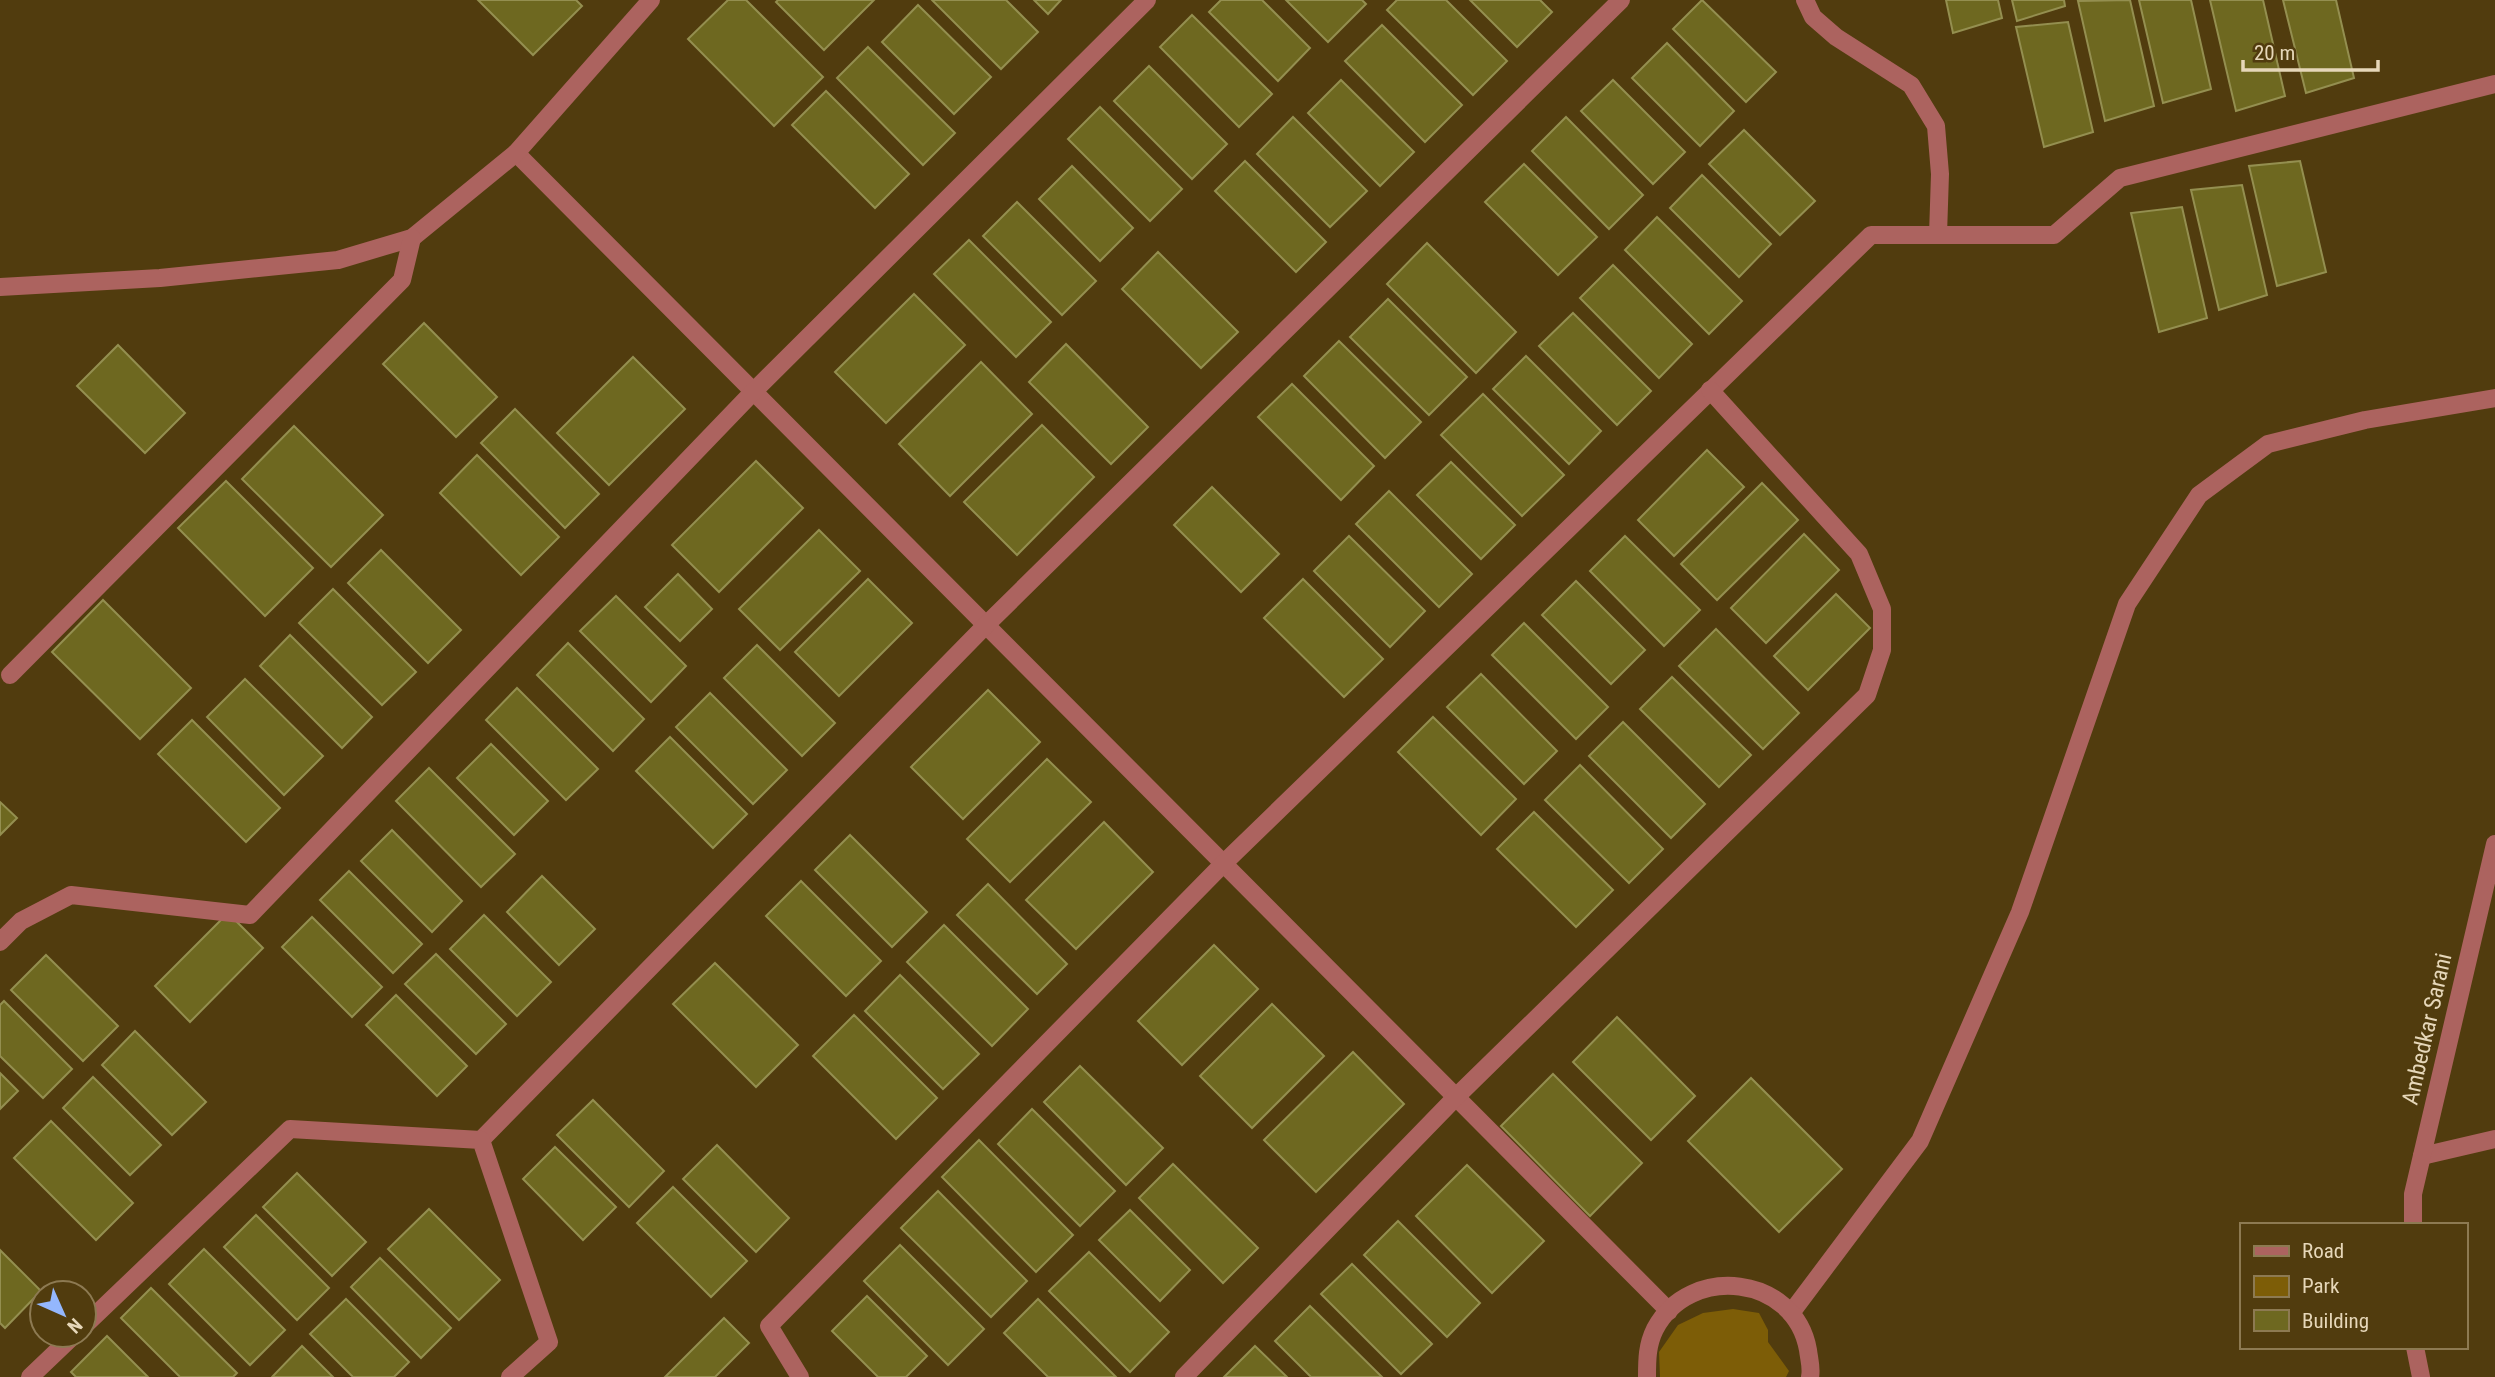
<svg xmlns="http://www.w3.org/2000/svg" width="2495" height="1377" viewBox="0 0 2495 1377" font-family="'Roboto Condensed',sans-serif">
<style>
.green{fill:#7d5d07}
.building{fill:#6e6820;stroke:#948f50;stroke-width:2}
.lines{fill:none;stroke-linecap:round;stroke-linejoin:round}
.minor{stroke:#ac635f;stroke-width:18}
.labels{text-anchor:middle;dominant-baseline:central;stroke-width:5;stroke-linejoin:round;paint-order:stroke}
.street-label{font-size:23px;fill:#e6d7b9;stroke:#513c0e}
</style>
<rect width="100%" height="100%" fill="#513c0e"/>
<polygon class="green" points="1733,1309 1759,1313 1768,1330 1768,1342 1789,1371 1786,1377 1660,1377 1659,1352 1678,1325 1703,1313"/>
<g class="building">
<polygon points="478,0 576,0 582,6 533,55"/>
<polygon points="728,0 746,0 823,77 774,126 688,39"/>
<polygon points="778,0 874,0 824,50 776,2"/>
<polygon points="932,0 1006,0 1038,32 1001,69"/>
<polygon points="1034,0 1061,0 1048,14"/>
<polygon points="1221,0 1262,0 1310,48 1278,81 1209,12"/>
<polygon points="1286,0 1362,0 1366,4 1328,42"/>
<polygon points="1397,0 1446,0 1507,61 1473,95 1387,10"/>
<polygon points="1470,0 1540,0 1552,12 1517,47"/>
<polygon points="1702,0 1776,72 1746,102 1673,29"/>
<polygon points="1946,0 1998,0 2002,18 1953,33"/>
<polygon points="2012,0 2064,0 2065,6 2017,21"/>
<polygon points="2130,0 2154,106 2105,121 2078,1"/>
<polygon points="2139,0 2191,0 2211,89 2163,103"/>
<polygon points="2210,0 2263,0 2285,96 2236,111"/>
<polygon points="2283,0 2336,0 2354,78 2306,93"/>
<polygon points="918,5 991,77 954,114 882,42"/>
<polygon points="1192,15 1272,94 1239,127 1160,47"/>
<polygon points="2068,22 2093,132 2044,147 2016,27"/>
<polygon points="1382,25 1462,105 1425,142 1345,61"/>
<polygon points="1667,43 1734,111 1700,146 1632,78"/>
<polygon points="868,47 955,133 923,165 837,78"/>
<polygon points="1149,66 1227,144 1192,179 1114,101"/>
<polygon points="1341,80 1414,152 1380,186 1308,113"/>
<polygon points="1613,80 1685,152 1653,184 1581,111"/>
<polygon points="826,91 909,174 875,208 792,125"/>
<polygon points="1100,107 1182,189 1150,221 1068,139"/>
<polygon points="1293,117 1367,191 1330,227 1257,154"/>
<polygon points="1566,117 1643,195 1609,229 1532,151"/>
<polygon points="1744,130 1815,201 1780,235 1709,164"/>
<polygon points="1245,161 1326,242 1296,272 1215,191"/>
<polygon points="2300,161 2326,272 2277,286 2249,166"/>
<polygon points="1524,164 1597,237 1558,275 1485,202"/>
<polygon points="1072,166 1133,228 1100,261 1039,199"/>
<polygon points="1702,175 1771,244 1739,277 1670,208"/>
<polygon points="2242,185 2267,295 2219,310 2191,190"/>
<polygon points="1017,202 1096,281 1062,315 983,236"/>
<polygon points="2182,207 2207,318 2159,332 2131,213"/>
<polygon points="1657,217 1742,301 1709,334 1625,250"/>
<polygon points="969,240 1051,322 1016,357 934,274"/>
<polygon points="1427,243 1516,332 1476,373 1387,284"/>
<polygon points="1158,252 1238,332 1201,368 1122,289"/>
<polygon points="1613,265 1692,344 1659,378 1580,298"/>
<polygon points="914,294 965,345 886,423 835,372"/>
<polygon points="1388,299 1467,377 1429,415 1350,337"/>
<polygon points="1573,313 1651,391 1617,425 1539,346"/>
<polygon points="424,323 497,397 456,437 383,364"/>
<polygon points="1339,341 1421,422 1385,458 1304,376"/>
<polygon points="1066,344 1148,427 1111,464 1029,382"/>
<polygon points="118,345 185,413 145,453 77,386"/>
<polygon points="1526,356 1601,431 1569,464 1493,389"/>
<polygon points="633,357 685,409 609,485 557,433"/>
<polygon points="981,362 1032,414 950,496 899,444"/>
<polygon points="1292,384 1374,466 1341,500 1258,417"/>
<polygon points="1483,394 1564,475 1522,516 1441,435"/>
<polygon points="515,409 599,494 565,528 481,443"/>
<polygon points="1042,425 1094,477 1017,555 964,502"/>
<polygon points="294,426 383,515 331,567 242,479"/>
<polygon points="1707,450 1744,487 1674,556 1638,520"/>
<polygon points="477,455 559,537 521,575 440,493"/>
<polygon points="756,461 803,508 719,592 672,545"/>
<polygon points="1451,462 1515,525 1481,559 1417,495"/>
<polygon points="226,481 313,568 265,616 178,528"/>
<polygon points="1762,483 1798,520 1717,600 1681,564"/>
<polygon points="1212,487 1279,554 1241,592 1174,525"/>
<polygon points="1389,491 1472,574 1439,607 1356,524"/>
<polygon points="819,530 860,571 780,650 739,609"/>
<polygon points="1804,534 1839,570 1766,643 1731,608"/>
<polygon points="1349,536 1425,611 1390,647 1314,571"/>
<polygon points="1625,536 1700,610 1664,646 1590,571"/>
<polygon points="381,550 461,630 428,663 348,583"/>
<polygon points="678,574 712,609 680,641 645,607"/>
<polygon points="868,579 912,623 839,696 795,652"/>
<polygon points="1303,579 1383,659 1344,697 1264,618"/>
<polygon points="1576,581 1645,650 1611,684 1542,615"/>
<polygon points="333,589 416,672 382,705 299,623"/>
<polygon points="1836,594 1870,628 1808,690 1774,656"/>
<polygon points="616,596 686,666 651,702 580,631"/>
<polygon points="103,600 191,688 140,739 52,652"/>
<polygon points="1524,623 1608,707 1576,739 1492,655"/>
<polygon points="1716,629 1799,713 1763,749 1679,666"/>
<polygon points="290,635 372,717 342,748 260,666"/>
<polygon points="568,643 644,719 613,751 537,675"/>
<polygon points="757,645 835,723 802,756 724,678"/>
<polygon points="1481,674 1557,751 1524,784 1447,707"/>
<polygon points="1672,677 1751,755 1719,787 1640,709"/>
<polygon points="245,679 323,756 284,795 207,717"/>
<polygon points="517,688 598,769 566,800 486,720"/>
<polygon points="988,690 1040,742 963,819 911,767"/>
<polygon points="710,693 787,770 753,804 676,727"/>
<polygon points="1433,717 1516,799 1481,835 1398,752"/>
<polygon points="192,720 280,808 246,842 158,754"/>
<polygon points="1623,722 1705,804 1671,838 1589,756"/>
<polygon points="670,737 747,814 713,848 636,771"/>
<polygon points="491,744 548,801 514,835 457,778"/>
<polygon points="1047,759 1091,802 1010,882 967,839"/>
<polygon points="1580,765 1663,849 1629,883 1545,800"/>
<polygon points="429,768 515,854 481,887 396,801"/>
<polygon points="0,802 17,818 0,835"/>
<polygon points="1534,812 1613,890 1576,927 1497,849"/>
<polygon points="1104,822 1153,872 1076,949 1026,900"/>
<polygon points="392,830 462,901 432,932 361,861"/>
<polygon points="850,835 927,912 892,947 815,870"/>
<polygon points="349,871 422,944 393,973 320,900"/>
<polygon points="542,876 595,929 559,965 507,912"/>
<polygon points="801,881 881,961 846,996 766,916"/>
<polygon points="988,884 1067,964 1037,994 957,915"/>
<polygon points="228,913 263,948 190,1022 155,986"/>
<polygon points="484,915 551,982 517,1016 450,949"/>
<polygon points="312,917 382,987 352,1017 282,947"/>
<polygon points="944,925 1028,1009 992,1046 907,962"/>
<polygon points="1214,945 1258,989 1182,1065 1138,1021"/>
<polygon points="436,954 506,1024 476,1054 405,984"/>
<polygon points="46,955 118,1026 83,1061 11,990"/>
<polygon points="715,963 798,1045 756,1087 673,1004"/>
<polygon points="900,975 979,1054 943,1089 865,1011"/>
<polygon points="396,995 467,1066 437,1096 366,1025"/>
<polygon points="4,1001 72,1069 43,1098 0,1056 0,1005"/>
<polygon points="1272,1004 1324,1056 1252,1128 1200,1076"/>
<polygon points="854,1015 937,1098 896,1139 813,1056"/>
<polygon points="1617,1017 1695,1096 1651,1140 1573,1062"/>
<polygon points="135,1031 206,1102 172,1135 102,1065"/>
<polygon points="1353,1052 1404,1104 1316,1192 1264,1140"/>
<polygon points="1080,1066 1163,1148 1126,1185 1044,1102"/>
<polygon points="0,1073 18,1091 0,1109"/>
<polygon points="1553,1074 1642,1163 1590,1216 1501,1126"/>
<polygon points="93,1077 161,1145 130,1175 63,1108"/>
<polygon points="1751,1078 1842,1169 1779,1232 1688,1141"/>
<polygon points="593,1100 664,1171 629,1207 557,1135"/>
<polygon points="1032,1109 1115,1191 1080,1226 998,1144"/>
<polygon points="51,1121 133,1203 96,1240 14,1158"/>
<polygon points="979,1140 1073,1235 1036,1272 942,1177"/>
<polygon points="717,1145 789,1218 756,1252 683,1179"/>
<polygon points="555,1147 616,1207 583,1240 523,1179"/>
<polygon points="1173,1164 1258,1248 1223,1283 1139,1198"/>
<polygon points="1467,1165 1544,1241 1492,1293 1416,1216"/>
<polygon points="297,1173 366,1242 332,1276 263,1207"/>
<polygon points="673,1187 747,1261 711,1297 637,1223"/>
<polygon points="938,1191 1027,1281 991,1317 901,1228"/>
<polygon points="429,1209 500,1280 459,1320 388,1249"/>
<polygon points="1130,1210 1190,1270 1160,1301 1099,1240"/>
<polygon points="256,1215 329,1288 297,1320 224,1247"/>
<polygon points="1398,1221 1480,1303 1447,1337 1364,1255"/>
<polygon points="900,1245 984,1329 948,1365 864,1281"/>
<polygon points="204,1249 285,1330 250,1365 169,1284"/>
<polygon points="0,1250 41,1291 5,1328 0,1323"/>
<polygon points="1089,1252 1169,1332 1130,1372 1049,1291"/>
<polygon points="380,1258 451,1328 421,1358 351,1287"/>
<polygon points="1352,1264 1432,1344 1401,1374 1321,1294"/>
<polygon points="151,1288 237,1373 233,1377 180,1377 121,1318"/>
<polygon points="867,1296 927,1356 906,1377 878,1377 832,1331"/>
<polygon points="346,1299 409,1362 394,1377 353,1377 310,1334"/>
<polygon points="1038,1299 1116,1377 1048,1377 1004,1333"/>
<polygon points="1310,1306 1382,1377 1311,1377 1275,1341"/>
<polygon points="724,1318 749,1343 715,1377 665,1377"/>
<polygon points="107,1336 148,1377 76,1377 71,1372"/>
<polygon points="302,1346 333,1377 272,1377"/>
<polygon points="1255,1346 1287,1377 1224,1377"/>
</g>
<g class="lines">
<g class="minor">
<polyline points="1805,0 1813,17 1836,37 1911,85 1936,126 1940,174 1938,235"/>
<polyline points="516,153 1669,1311"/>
<polyline points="0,287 160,278 338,260 412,238 516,153 651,0"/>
<polyline points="10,675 402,280 412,238"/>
<polyline points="0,942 21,921 71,895 250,915 753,392 1147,0"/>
<polyline points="481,1140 986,625 1621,0"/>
<polyline points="2422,1156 2495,1139"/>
<polyline points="2413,1225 2413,1194 2495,844"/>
<polyline points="1791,1313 1920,1141 2020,912 2127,604 2199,495 2268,444 2365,420 2495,398"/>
<polyline points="84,1326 290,1129 481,1140 549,1342 510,1377"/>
<polyline points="2415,1347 2421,1377"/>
<polyline points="30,1377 74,1335"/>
<polyline points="800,1377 769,1326 1223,864 1871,235 2054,235 2120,178 2495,84"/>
<polyline points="1184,1377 1456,1097 1867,695 1882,650 1882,609 1859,554 1710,390"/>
<path d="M1647 1377C1647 1360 1647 1345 1655 1329 1690 1263 1795 1275 1808 1350 1809 1359 1812 1368 1810 1377"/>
</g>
</g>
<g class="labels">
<g class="street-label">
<text transform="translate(2427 1029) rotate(-77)">Ambedkar Sarani</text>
</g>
</g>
<rect x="2240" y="1223" width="228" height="126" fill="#513c0e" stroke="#8d7a52" stroke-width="2"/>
<rect x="2254" y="1246" width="35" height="10" fill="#ac635f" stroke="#8d7a52" stroke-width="2"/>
<text x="2302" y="1258" font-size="21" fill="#e6d7b9">Road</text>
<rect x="2254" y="1276" width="35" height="21" fill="#7d5d07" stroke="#8d7a52" stroke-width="2"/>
<text x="2302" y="1293" font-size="21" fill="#e6d7b9">Park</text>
<rect x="2254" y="1310" width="35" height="21" fill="#6e6820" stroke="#8d7a52" stroke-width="2"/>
<text x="2302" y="1328" font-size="21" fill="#e6d7b9">Building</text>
<g transform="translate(63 1314) rotate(135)"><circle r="33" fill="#513c0e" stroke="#8d7a52" stroke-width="2"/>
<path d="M0-5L12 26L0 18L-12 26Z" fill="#94b7fd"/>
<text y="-10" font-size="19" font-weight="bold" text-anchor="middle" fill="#e6d7b9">N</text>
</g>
<path d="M2243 60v10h135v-10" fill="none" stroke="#e6d7b9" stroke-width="3.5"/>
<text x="2254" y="60" font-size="21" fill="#e6d7b9" stroke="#513c0e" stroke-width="5" paint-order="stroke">20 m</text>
</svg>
